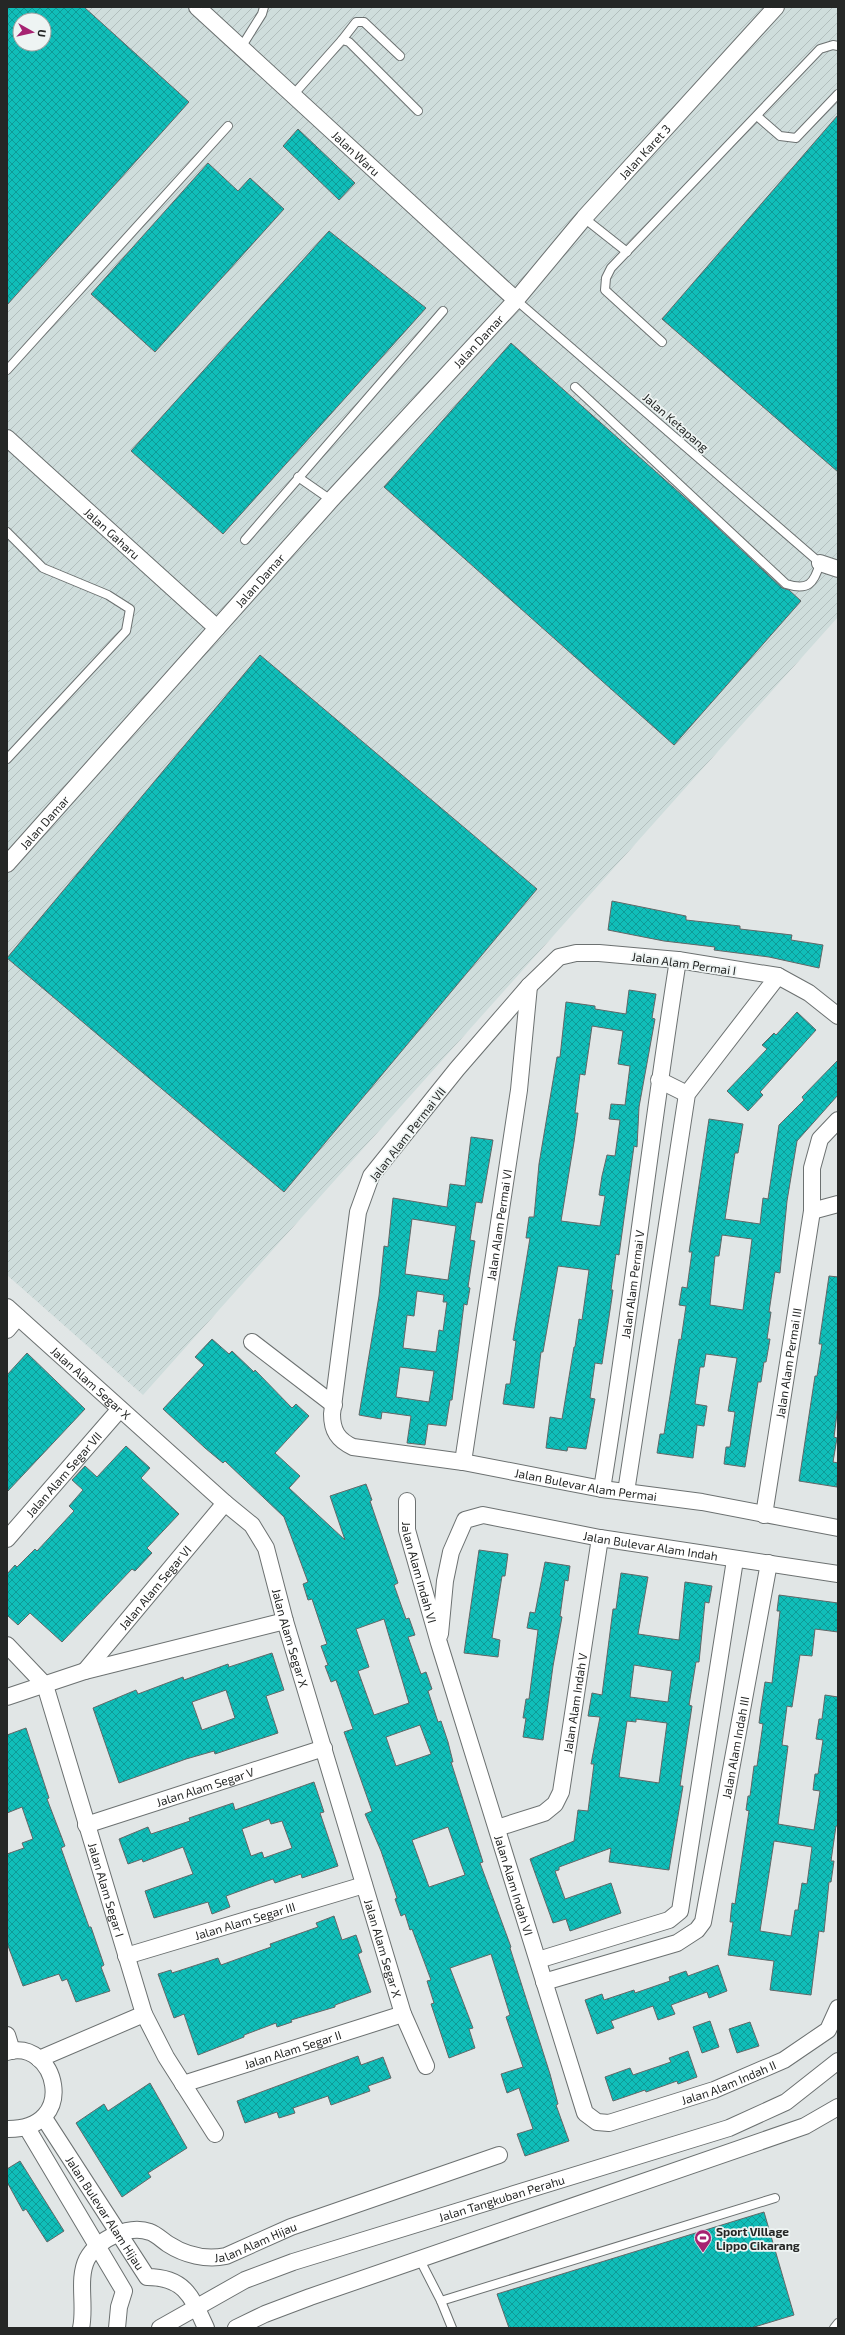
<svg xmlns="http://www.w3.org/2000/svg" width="845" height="2335" viewBox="0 0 845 2335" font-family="'Exo 2',sans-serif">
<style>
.industrial{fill:url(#industrial-furrows);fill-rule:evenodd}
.building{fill:url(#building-cross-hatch);stroke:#626767;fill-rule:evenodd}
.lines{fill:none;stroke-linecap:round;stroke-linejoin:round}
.service-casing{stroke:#6c7171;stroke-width:10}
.minor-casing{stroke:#6c7171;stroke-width:18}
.service{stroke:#fff;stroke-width:8}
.minor{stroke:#fff;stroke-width:16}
.labels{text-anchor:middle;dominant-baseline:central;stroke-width:3.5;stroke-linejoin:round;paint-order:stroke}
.street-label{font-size:12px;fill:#252726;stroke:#eef4f3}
.poi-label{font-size:12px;font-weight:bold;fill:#252726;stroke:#eef4f3;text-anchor:start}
</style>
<defs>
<pattern id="industrial-furrows" width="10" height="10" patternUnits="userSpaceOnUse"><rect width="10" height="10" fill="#cfdddc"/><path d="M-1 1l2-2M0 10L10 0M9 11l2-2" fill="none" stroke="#b2bebd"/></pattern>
<pattern id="building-cross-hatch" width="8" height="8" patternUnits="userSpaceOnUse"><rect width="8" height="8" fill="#10beb9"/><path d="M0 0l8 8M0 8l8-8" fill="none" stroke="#0f9a96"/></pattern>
</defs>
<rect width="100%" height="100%" fill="#e1e6e6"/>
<path class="industrial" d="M7 7H838V617L143 1395 7 1275ZM20 20H44V44H20Z"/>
<g class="building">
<path d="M7 7H84L189 102 7 305ZM20 20H44V44H20Z"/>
<polygon points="838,115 838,472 662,319"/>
<polygon points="298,129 355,183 339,200 283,146"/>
<polygon points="208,163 238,191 250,178 284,209 155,352 91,294"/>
<polygon points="329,231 426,308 223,534 131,451"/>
<polygon points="511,343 700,511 782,588 789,590 801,601 674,745 384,487"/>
<polygon points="260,655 537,889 284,1192 7,958"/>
<polygon points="612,901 686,916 686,920 740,926 740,929 792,935 791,940 823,945 819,968 769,957 714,950 715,947 664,941 608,930"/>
<path d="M629 990 656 994 652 1018 655 1019 639 1107 637 1147 634 1146 619 1255 616 1254 611 1290H613L602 1364 595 1363 590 1398 595 1399 586 1449 568 1447 567 1451 546 1448 550 1417 562 1419 574 1347H575L579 1319 582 1320 589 1270 558 1266 543 1352H541L534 1408 503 1404 506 1384H510L516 1341 513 1340 530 1238H526L529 1217H534L539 1164 557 1057H560L566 1002 595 1006V1009L626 1014ZM592 1026 623 1031 618 1064 630 1066 625 1105 611 1104 609 1119 620 1120 615 1156 607 1155 602 1176 599 1195 605 1196 600 1226 561 1221 574 1142 578 1113H575L580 1074 585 1075Z"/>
<polygon points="797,1012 816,1030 760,1092 763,1095 748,1111 727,1091 767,1049 762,1045 774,1033 776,1035"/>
<path d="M838 1060V1095L797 1141 787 1201 780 1273 775 1272 769 1312H771L767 1339H770L766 1362H764L761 1382H758L745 1467 724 1464 726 1447H730L735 1412 728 1411 737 1358 706 1354 704 1367H700L695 1404 707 1406 704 1426 697 1425 693 1458 657 1453 660 1434H664L679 1339 681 1340 686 1306 679 1305 682 1287 687 1288 692 1252H689L709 1119 743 1124 738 1153H735L725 1219 760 1224 763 1198 768 1199 779 1125 804 1100 802 1097ZM722 1235 752 1239 743 1310 710 1305 715 1256H719Z"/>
<path d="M471 1137 493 1140 482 1203 476 1202 470 1240 475 1241 468 1287 470 1288 467 1305 464 1304 452 1400H450L446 1426 428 1424 425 1445 407 1443 411 1416 382 1412 381 1419 359 1415 379 1296 384 1246 388 1247 393 1198 447 1207 450 1184 465 1186ZM412 1219 456 1226 448 1280 405 1274ZM417 1291 444 1295 443 1302H447L443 1331 439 1330 436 1352 403 1348 407 1315 414 1316ZM400 1367 434 1371 429 1402 396 1397Z"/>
<polygon points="829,1276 838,1277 838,1406 834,1437 837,1438 833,1462 838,1463 837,1487 799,1481 815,1376 817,1376 822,1344 819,1344"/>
<path d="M212 1339 229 1354 232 1351 254 1372 255 1370 292 1408 296 1404 309 1416 275 1453 300 1476 289 1488 345 1540 330 1496 366 1484 372 1500 370 1501 398 1583 394 1585 406 1619 409 1618 415 1635 408 1637 421 1674 426 1672 432 1689 428 1691 438 1722 441 1721 448 1742 453 1762H451L483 1862 480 1863 511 1947 510 1948 550 2074 558 2104 556 2105 569 2141 525 2156 517 2134 533 2129 519 2088 507 2093 501 2074 523 2067 506 2017 510 2015 491 1954 450 1968 473 2028 469 2029 475 2048 449 2058 431 2004 434 2003 427 1981 431 1980 412 1929 410 1930 405 1914 401 1916 395 1899 397 1898 381 1851 365 1814 372 1811 344 1732 353 1729 336 1680 331 1682 325 1666 328 1665 321 1646 327 1644 312 1599 308 1600 303 1584 308 1582 284 1517 225 1461 223 1463 205 1448 163 1409 204 1365 195 1357ZM384 1619 409 1703 374 1715 358 1671 369 1667 356 1629ZM420 1725 431 1754 396 1766 386 1737ZM448 1827 465 1875 429 1887 412 1840Z"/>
<polygon points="27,1353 85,1409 7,1492 7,1375"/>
<polygon points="126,1446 150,1468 141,1478 179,1514 147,1548 152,1553 135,1571 132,1569 62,1642 30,1613 18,1625 7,1615 7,1574 15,1565 17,1567 35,1549 37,1551 74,1511 69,1506 83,1490 72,1480 85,1466 97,1477"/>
<polygon points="479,1550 508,1554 505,1576 502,1576 492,1638 500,1640 498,1657 464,1653"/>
<polygon points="545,1562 570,1566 568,1581 565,1580 560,1616 562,1617 553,1666 543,1740 523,1737 526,1718 523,1718 526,1699 529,1699 538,1630 527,1628 530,1612 535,1613"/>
<path d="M621 1573 648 1577 638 1634 679 1640 685 1582 712 1586 709 1603 705 1602 699 1662H696L689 1705 692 1706 680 1786H683L669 1870 609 1862 611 1848 559 1867V1870L555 1871 565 1899 611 1883 621 1913 570 1931 566 1919 553 1923 530 1859 574 1841 578 1810 588 1811 594 1764H591L600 1717 588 1716 592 1693 602 1695 613 1609H616ZM634 1665 672 1671 668 1702 630 1697ZM636 1719 667 1723 659 1783 619 1777 627 1721 636 1722Z"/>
<path d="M779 1595 838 1603V1632L815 1629 812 1656 800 1655 792 1707 787 1706 782 1745 788 1746 778 1824 814 1830 820 1791 813 1790 815 1774H818L823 1740 816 1739 819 1719H822L825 1695 838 1697V1826H836L831 1861H834L831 1882H829L824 1932 819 1931 811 1995 770 1990 774 1961 728 1955 733 1922H730L732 1903 735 1904 749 1811 746 1810 748 1796H750L754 1766H757L763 1724 759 1723 761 1708 765 1682 772 1683 780 1611H777ZM774 1841 812 1847 807 1884 802 1883 798 1910H795L791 1936 760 1931Z"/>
<path d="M272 1653 284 1690 266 1696 278 1733 215 1754 214 1751 186 1759 119 1783 93 1708 136 1690 138 1694 183 1677 184 1680 228 1664 229 1667ZM226 1690 235 1718 202 1730 192 1702Z"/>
<polygon points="26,1728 49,1798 47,1799 65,1846 61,1848 89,1927 91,1927 104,1965 101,1967 110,1991 76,2002 67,1979 62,1981 59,1974 23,1986 7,1943 7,1854 24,1848 22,1843 33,1839 22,1807 7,1813 7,1735"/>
<path d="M314 1782 324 1812 320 1813 338 1866 302 1878 301 1874 275 1883 273 1879 226 1896 230 1907 212 1914 208 1902 154 1918 145 1891 193 1874 183 1847 143 1862 142 1859 128 1864 119 1839 148 1827 151 1834 190 1821 189 1818 233 1803 235 1810ZM269 1819 271 1824 282 1821 292 1848 264 1858 262 1852 251 1856 242 1829Z"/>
<polygon points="334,1916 342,1940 356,1935 362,1952 358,1954 371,1992 335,2005 335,2007 291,2020 292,2022 277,2027 276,2023 244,2035 244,2037 198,2055 184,2014 174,2018 158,1974 171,1970 172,1973 218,1958 221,1965 271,1947 270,1944 318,1927 316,1923"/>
<polygon points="718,1965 727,1991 709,1998 707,1992 671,2005 675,2014 658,2020 653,2006 611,2021 614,2028 597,2034 585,2000 602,1994 604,2000 634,1990 635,1993 670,1981 669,1977 686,1971 688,1976"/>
<polygon points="710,2021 719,2047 702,2053 693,2027"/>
<polygon points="750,2022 759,2046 737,2053 729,2029"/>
<polygon points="688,2051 697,2077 678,2084 677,2081 646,2092 645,2090 613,2101 605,2077 630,2068 633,2075 671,2062 669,2058"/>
<polygon points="358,2056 361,2065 383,2057 391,2078 368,2086 370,2091 331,2105 328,2096 293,2108 295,2113 279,2118 277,2112 245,2123 237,2101"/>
<polygon points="150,2083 187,2148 148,2173 151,2177 122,2197 76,2123 104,2104 108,2111"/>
<polygon points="20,2161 64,2231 47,2242 26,2209 23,2211 7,2182 7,2169"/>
<polygon points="764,2212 794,2315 751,2328 509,2328 497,2294"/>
</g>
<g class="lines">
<g class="service-casing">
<g id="service">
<polyline points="342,40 356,22 364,22 400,56"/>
<polyline points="242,46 262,14 264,7"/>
<polyline points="294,94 342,40 349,42 418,111"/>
<polyline points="757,116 780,136 796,138 838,94"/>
<polyline points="584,218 627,252"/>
<path d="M516 300 820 563C814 584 808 591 786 584L575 387"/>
<polyline points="662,342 605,290 606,278 611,268 820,49 833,45 838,46"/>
<polyline points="7,370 228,126"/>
<polyline points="298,477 331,500"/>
<polyline points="7,532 43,568 108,595 130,609 126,631 7,759"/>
<polyline points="245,540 443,311"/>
<polyline points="420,2260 441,2301 452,2328"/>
<polyline points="441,2301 775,2198"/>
<polyline points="834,2328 838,2323"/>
</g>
</g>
<g class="minor-casing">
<g id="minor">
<path id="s1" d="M197 7 516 300"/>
<path id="s2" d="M7 438 217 628"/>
<polyline points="820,563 838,569"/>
<path id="s3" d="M7 864 331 500 516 300 584 218 776 7"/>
<path id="s4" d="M838 1016 809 993 778 976 678 960 599 953H576L559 957 529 986 457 1069 371 1176 358 1212 332 1414C332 1431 338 1440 353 1447L463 1462 602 1489 702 1502 838 1528"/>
<polyline points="659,1080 687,1094"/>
<polyline points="812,1211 838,1204"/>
<path id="s5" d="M7 1307 225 1503 252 1525 266 1548 285 1621 403 2014 426 2066"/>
<polyline points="7,1330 18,1317"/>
<polyline points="252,1342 334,1405"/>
<path id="s6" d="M463 1462 519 1090 529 986"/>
<path id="s7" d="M602 1489C631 1313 650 1136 678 960"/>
<polyline points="626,1492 687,1094 778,976"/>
<path id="s8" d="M407 1501V1530L439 1643 585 2113 597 2122 609 2123 714 2090 784 2060 828 2030 838 2008"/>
<path id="s9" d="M764 1515 812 1211V1168L820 1139 838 1120"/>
<path id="s10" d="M7 1539 120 1409"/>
<path id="s11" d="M440 1634 445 1581 451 1552 465 1520 483 1515 600 1538 838 1574"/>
<path id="s12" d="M7 1645 45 1685 144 2014 166 2057 215 2134"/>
<path id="s13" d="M85 1671 225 1503"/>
<polyline points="7,1697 85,1671 285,1621"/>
<path id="s14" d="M86 1825 324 1748"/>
<path id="s15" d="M497 1828 544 1813 555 1804 561 1792 600 1538"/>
<path id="s16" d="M126 1956 364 1885"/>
<polyline points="538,1960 669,1920 680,1911 735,1560"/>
<path id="s17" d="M544 1982 677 1943 697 1930 703 1922 769 1563"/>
<polyline points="7,2035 12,2051"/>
<path d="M7 2052C56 2037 81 2130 7 2129"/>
<polyline points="39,2059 144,2014"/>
<path id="s18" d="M183 2084 403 2014"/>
<path id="s19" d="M44 2118 147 2277C185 2277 192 2297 206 2328"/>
<polyline points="27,2128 124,2291 119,2307 117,2328"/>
<path id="s20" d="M81 2328C86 2306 77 2279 87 2259 98 2239 129 2224 150 2232 156 2234 162 2240 168 2244 185 2255 206 2260 226 2256L291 2227 499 2155"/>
<path id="s21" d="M160 2328 245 2280 293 2262 729 2128 786 2102 838 2061"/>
<polyline points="236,2328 265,2314 310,2297 805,2126 838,2107"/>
</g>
</g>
<use href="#service" class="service"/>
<use href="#minor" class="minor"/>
</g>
<defs>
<g id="stadium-pin" transform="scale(0.9)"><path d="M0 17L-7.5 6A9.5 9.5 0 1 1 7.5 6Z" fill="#a62371" stroke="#eef4f3"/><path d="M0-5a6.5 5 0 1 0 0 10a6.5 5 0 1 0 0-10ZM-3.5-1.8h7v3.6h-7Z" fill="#fff"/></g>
</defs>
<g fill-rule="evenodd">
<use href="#stadium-pin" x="703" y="2238"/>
</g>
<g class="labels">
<g class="street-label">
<text stroke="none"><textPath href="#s3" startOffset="956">Jalan Karet 3</textPath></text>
<text stroke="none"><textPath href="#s1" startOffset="216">Jalan Waru</textPath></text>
<text stroke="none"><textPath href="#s3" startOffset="704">Jalan Damar</textPath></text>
<text transform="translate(676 422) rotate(41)">Jalan Ketapang</text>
<text stroke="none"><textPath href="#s2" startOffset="142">Jalan Gaharu</textPath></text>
<text stroke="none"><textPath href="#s3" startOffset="380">Jalan Damar</textPath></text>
<text stroke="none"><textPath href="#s3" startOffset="56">Jalan Damar</textPath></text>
<text transform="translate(684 963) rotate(8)">Jalan Alam Permai I</text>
<text transform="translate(407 1134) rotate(-52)">Jalan Alam Permai VII</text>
<text stroke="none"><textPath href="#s6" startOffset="240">Jalan Alam Permai VI</textPath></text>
<text stroke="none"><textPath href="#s7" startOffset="207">Jalan Alam Permai V</textPath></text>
<text stroke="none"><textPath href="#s9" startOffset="154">Jalan Alam Permai III</textPath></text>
<text stroke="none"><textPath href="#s5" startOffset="113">Jalan Alam Segar X</textPath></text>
<text stroke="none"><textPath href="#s10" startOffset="86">Jalan Alam Segar VII</textPath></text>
<text stroke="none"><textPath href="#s4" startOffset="1102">Jalan Bulevar Alam Permai</textPath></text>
<text stroke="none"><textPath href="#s11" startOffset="307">Jalan Bulevar Alam Indah</textPath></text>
<text stroke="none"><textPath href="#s8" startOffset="73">Jalan Alam Indah VI</textPath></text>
<text stroke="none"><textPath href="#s13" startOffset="109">Jalan Alam Segar VI</textPath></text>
<text stroke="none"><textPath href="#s5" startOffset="448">Jalan Alam Segar X</textPath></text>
<text stroke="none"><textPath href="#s15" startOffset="167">Jalan Alam Indah V</textPath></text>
<text stroke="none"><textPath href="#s17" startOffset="350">Jalan Alam Indah III</textPath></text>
<text stroke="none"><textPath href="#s14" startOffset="125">Jalan Alam Segar V</textPath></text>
<text stroke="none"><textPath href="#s8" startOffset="400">Jalan Alam Indah VI</textPath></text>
<text stroke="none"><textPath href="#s12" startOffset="269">Jalan Alam Segar I</textPath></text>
<text stroke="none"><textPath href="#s16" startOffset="124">Jalan Alam Segar III</textPath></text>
<text stroke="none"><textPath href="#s5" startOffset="772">Jalan Alam Segar X</textPath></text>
<text stroke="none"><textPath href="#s18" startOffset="115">Jalan Alam Segar II</textPath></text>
<text stroke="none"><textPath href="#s8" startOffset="792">Jalan Alam Indah II</textPath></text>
<text stroke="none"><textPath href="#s21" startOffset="367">Jalan Tangkuban Perahu</textPath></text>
<text stroke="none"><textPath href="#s19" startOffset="113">Jalan Bulevar Alam Hijau</textPath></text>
<text stroke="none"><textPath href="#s20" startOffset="258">Jalan Alam Hijau</textPath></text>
</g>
<g class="poi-label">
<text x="716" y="2231">Sport Village<tspan x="716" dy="14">Lippo Cikarang</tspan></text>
</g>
</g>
<rect width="845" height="2335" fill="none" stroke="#252726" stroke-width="16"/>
<g transform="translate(32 32) rotate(98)"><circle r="19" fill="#eef4f3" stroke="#9ea2a1"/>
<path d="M0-3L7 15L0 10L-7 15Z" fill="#a62371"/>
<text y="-6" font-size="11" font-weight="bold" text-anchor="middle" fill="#252726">U</text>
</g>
</svg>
